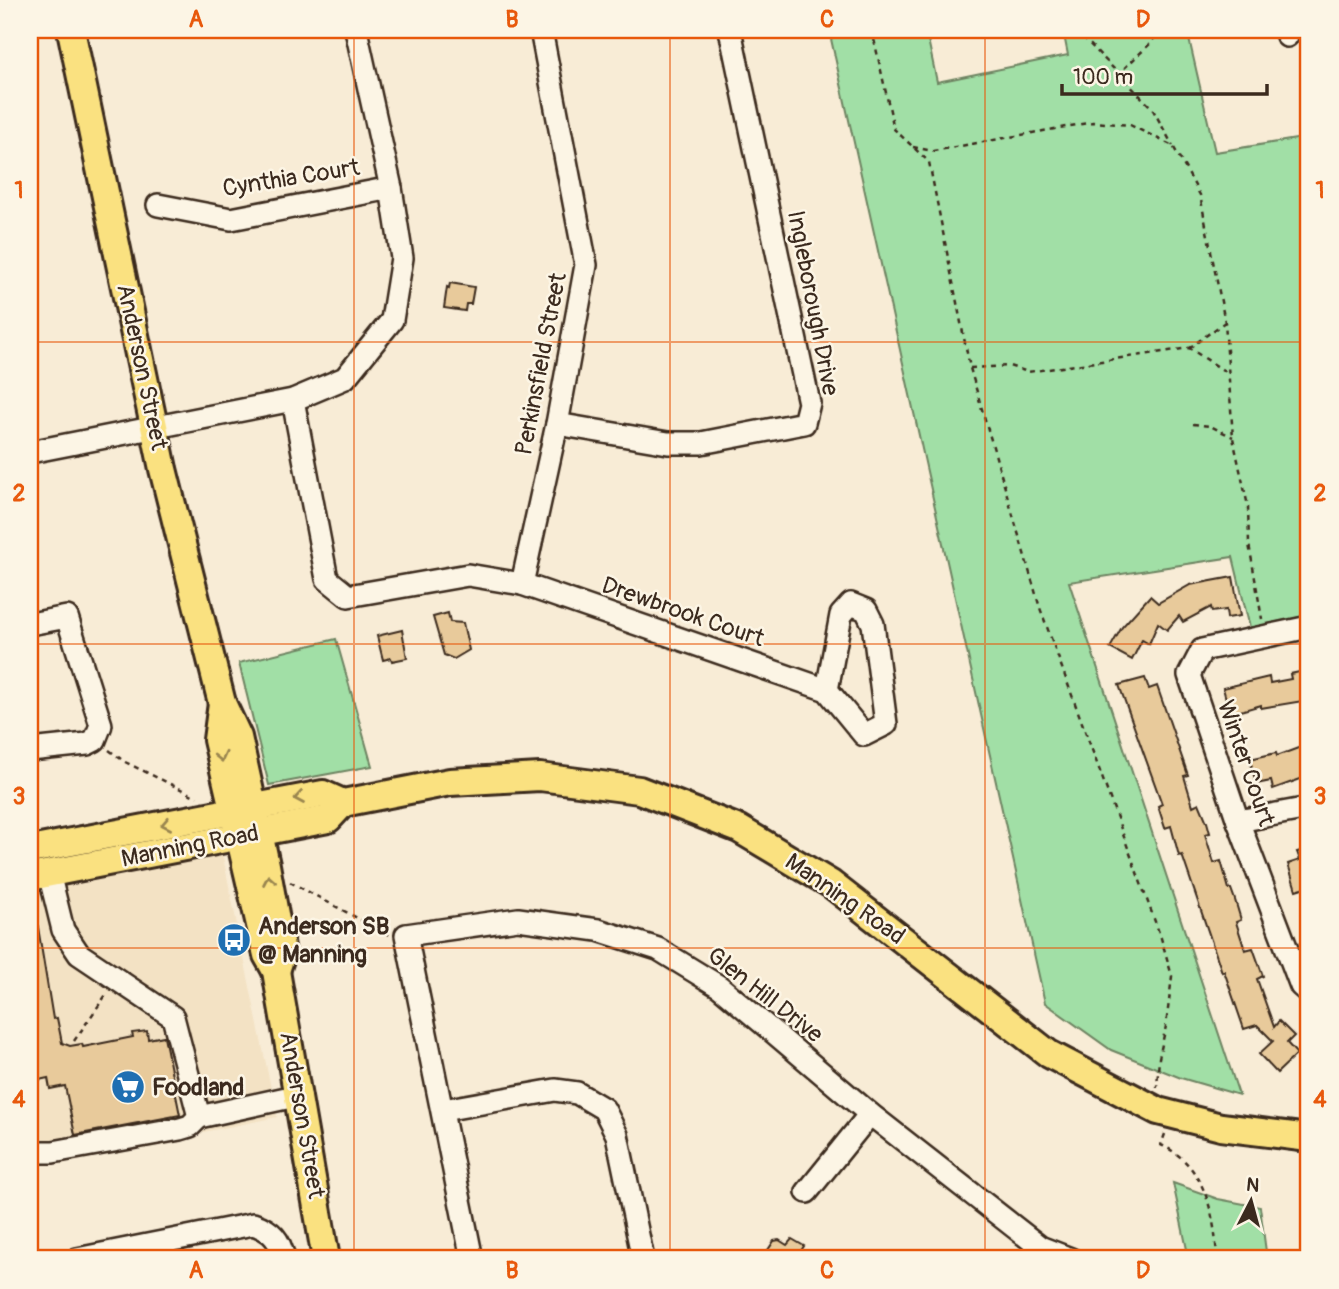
<svg xmlns="http://www.w3.org/2000/svg" width="1339" height="1289" viewBox="0 0 1339 1289" font-family="Pangolin,sans-serif">
<style>
.built{fill:#f3e2c4}
.green{fill:#a1dfa6;stroke:#6e8462;stroke-width:2}
.building{fill:#e8ca9b;stroke:#3b2a1e;stroke-width:2}
.lines{fill:none;stroke-linecap:round;stroke-linejoin:round}
.minor-casing{stroke:#3b2a1e;stroke-width:26}
.major-casing{stroke:#3b2a1e;stroke-width:32}
.path{stroke:#3b2a1e;stroke-width:2.5;stroke-dasharray:5 5;stroke-linecap:butt}
.minor{stroke:#fcf5e5;stroke-width:21}
.major{stroke:#fae180;stroke-width:26}
.oneway{stroke:#9a864f}
.grid{fill:none;stroke:#e8590c;stroke-width:2;stroke-opacity:0.55}
.labels{text-anchor:middle;dominant-baseline:central;stroke-width:5;stroke-linejoin:round;paint-order:stroke}
.street-label{font-size:24px;fill:#3b2a1e;stroke:#fcf5e5}
.poi-label{font-size:24px;font-weight:bold;fill:#3b2a1e;stroke:#fcf5e5;text-anchor:start}
.neatline{fill:none;stroke:#e8590c;stroke-width:2.5}
.grid-label{font-size:23px;text-anchor:middle;font-weight:bold;fill:#e8590c}
</style>
<rect width="100%" height="100%" fill="#f8ecd6"/>
<filter id="ink" filterUnits="userSpaceOnUse"><feTurbulence type="fractalNoise" baseFrequency=".0143" numOctaves="2"/><feDisplacementMap in="SourceGraphic" scale="14" xChannelSelector="R" yChannelSelector="G"/><feConvolveMatrix kernelMatrix="1 2 1 2 8 2 1 2 1" color-interpolation-filters="sRGB"/></filter>
<g filter="url(#ink)">
<polygon class="built" points="222,852 277,1117 30,1167 30,891"/>
<g class="green">
<polygon points="829,30 926,30 937,82 1068,55 1063,30 1187,30 1215,152 1309,137 1309,615 1250,628 1233,557 1069,582 1239,1095 1181,1078 1111,1050 1045,1003"/>
<polygon points="336,639 372,766 269,785 239,663"/>
<polygon points="1173,1183 1218,1199 1260,1207 1267,1259 1189,1259"/>
</g>
<g class="building">
<polygon points="450,283 474,287 471,304 466,304 465,311 444,308 447,287 449,288"/>
<polygon points="1233,577 1240,616 1227,618 1226,610 1212,612 1211,607 1183,622 1179,616 1167,630 1158,623 1149,644 1142,640 1132,660 1110,648 1122,627 1150,596 1158,603 1190,585"/>
<polygon points="448,613 450,622 463,623 469,650 454,659 444,655 433,617"/>
<polygon points="402,630 407,658 392,661 391,658 383,660 377,636"/>
<polygon points="1309,670 1309,700 1261,708 1261,705 1230,714 1223,688 1269,677 1270,683 1291,679 1290,674"/>
<polygon points="1145,678 1149,689 1157,686 1188,775 1184,776 1193,806 1199,803 1207,822 1210,833 1205,834 1214,863 1221,861 1229,889 1231,889 1235,900 1241,920 1236,922 1245,950 1253,948 1263,976 1257,979 1274,1027 1279,1021 1294,1036 1287,1043 1297,1054 1277,1073 1259,1054 1273,1041 1257,1025 1244,1029 1224,971 1222,972 1182,855 1179,856 1171,826 1165,828 1158,806 1162,804 1119,685"/>
<polygon points="1309,744 1309,776 1273,789 1271,781 1256,784 1250,759 1276,753 1277,756"/>
<polygon points="1309,849 1309,886 1296,890 1288,864 1300,860 1297,852"/>
<polygon points="35,909 53,1019 57,1018 62,1043 70,1046 82,1044 83,1047 133,1037 132,1033 147,1031 148,1039 164,1036 180,1115 75,1135 65,1086 50,1089 48,1078 30,1082 30,910"/>
<polygon points="792,1239 804,1246 796,1259 762,1259 774,1241 779,1240 787,1245"/>
</g>
<g class="lines">
<g class="minor-casing">
<g id="minor">
<polyline points="1285,30 1287,36"/>
<polyline points="158,205 231,219 391,188"/>
<polyline points="293,400 327,579 348,596 468,575 522,584 827,690 864,735 886,724 873,624 866,610 851,604 841,615 827,690"/>
<polyline points="557,424 668,443 701,443 804,423 809,403 730,30"/>
<polyline points="30,452 293,400 345,378 392,320 402,258 391,188 356,30"/>
<polyline points="522,584 557,424 586,265 541,30"/>
<polyline points="30,624 67,617 101,725 95,740 87,744 30,750"/>
<polyline points="1309,627 1202,650 1189,675 1238,821 1301,986 1309,993"/>
<polyline points="1238,821 1309,808"/>
<polyline points="49,873 63,930 79,954 173,1017 199,1117 300,1095"/>
<polyline points="443,1110 555,1090 577,1093 604,1109 617,1135 643,1259"/>
<polyline points="30,1152 53,1152 180,1129 190,1126 199,1117"/>
<polyline points="807,1192 870,1114"/>
<path d="M77 1259 253 1224C272 1230 280 1240 284 1259"/>
<polyline points="472,1259 406,935 518,919 598,930 658,949 720,987 870,1114 1040,1247 1071,1259"/>
</g>
</g>
<g class="major-casing">
<g id="major">
<polyline points="71,30 163,469 222,703 238,737 266,865 282,953 276,971"/>
<polyline points="222,703 217,740 267,955 276,971 326,1259"/>
<polyline points="30,850 323,794 343,803 450,782 540,777 639,790 739,829 831,884 1049,1054 1158,1111 1221,1127 1309,1138"/>
<polyline points="30,877 328,819 343,803"/>
</g>
</g>
<g class="path">
<polyline points="872,30 894,129 929,162 970,368 1040,608 1161,938 1172,976 1166,1026 1159,1058 1157,1087"/>
<polyline points="1076,30 1152,108 1173,146"/>
<polyline points="1117,75 1151,43 1159,30"/>
<polyline points="913,147 933,151 1093,122 1130,125 1173,146 1200,195 1225,322 1233,438 1248,506 1249,544 1262,619"/>
<polyline points="1189,348 1225,322"/>
<polyline points="970,368 1009,366 1028,372 1189,348 1229,374"/>
<polyline points="1193,424 1210,426 1233,437"/>
<polyline points="109,750 125,762 197,797"/>
<polyline points="290,882 389,935"/>
<polyline points="74,1041 108,992"/>
<polyline points="1303,1117 1309,1083"/>
<path d="M1165 1134 1161 1145C1205 1164 1215 1215 1217 1259"/>
</g>
<use href="#minor" class="minor"/>
<use href="#major" class="major"/>
</g>
<defs><path id="oneway-chevron" d="M-2-3.5L2.5 0L-2 3.5" fill="none" stroke-width="1.6" stroke-linecap="round" stroke-linejoin="round" transform="scale(1.75)"/></defs>
<g class="oneway">
<use href="#oneway-chevron" transform="translate(221 757) rotate(77)"/>
<use href="#oneway-chevron" transform="translate(299 798) rotate(170)"/>
<use href="#oneway-chevron" transform="translate(166 824) rotate(169)"/>
<use href="#oneway-chevron" transform="translate(269 880) rotate(-100)"/>
</g>
</g>
<path class="grid" d="M354 30V1259M670 30V1259M985 30V1259M30 342H1309M30 644H1309M30 948H1309"/>
<defs>
<g id="bus-disc" transform="scale(1.75)"><circle r="9.5" fill="#1f6fb2" stroke="#fcf5e5"/><path d="M-5-6H5V4H4V6H2V4H-2V6H-4V4H-5ZM-3.5-4V0h7V-4ZM-3.5 1.2v1.5H-2V1.2ZM2 1.2v1.5H3.5V1.2Z" fill="#fff"/></g>
<g id="supermarket-disc" transform="scale(1.75)"><circle r="9.5" fill="#1f6fb2" stroke="#fcf5e5"/><path d="M-6-5.5h2.5l.6 2H6L4.5 2H-2.5L-4.4-4H-6ZM-1.5 3.2a1.3 1.3 0 1 0 .1 0ZM3 3.2a1.3 1.3 0 1 0 .1 0Z" fill="#fff"/></g>
</defs>
<g fill-rule="evenodd">
<use href="#bus-disc" x="234" y="940"/>
<use href="#supermarket-disc" x="128" y="1087"/>
</g>
<g class="labels">
<g class="street-label">
<text transform="translate(291 178) rotate(-9)">Cynthia Court</text>
<text transform="translate(813 303) rotate(79)">Ingleborough Drive</text>
<text transform="translate(541 364) rotate(-79)">Perkinsfield Street</text>
<text transform="translate(142 367) rotate(78)">Anderson Street</text>
<text transform="translate(683 612) rotate(19)">Drewbrook Court</text>
<text transform="translate(1246 763) rotate(71)">Winter Court</text>
<text transform="translate(190 846) rotate(-11)">Manning Road</text>
<text transform="translate(845 899) rotate(35)">Manning Road</text>
<text transform="translate(765 995) rotate(38)">Glen Hill Drive</text>
<text transform="translate(302 1115) rotate(80)">Anderson Street</text>
</g>
<g class="poi-label">
<text x="258" y="926">Anderson SB<tspan x="258" dy="28">@ Manning</tspan></text>
<text x="152" y="1087">Foodland</text>
</g>
</g>
<rect width="1339" height="1289" fill="none" stroke="#fcf5e5" stroke-width="77"/>
<g transform="translate(1251 1201) rotate(6)" stroke="#fcf5e5" stroke-width="5" paint-order="stroke">
<path d="M0-5L12 26L0 18L-12 26Z" fill="#3b2a1e"/>
<text y="-10" font-size="19" font-weight="bold" text-anchor="middle" fill="#3b2a1e">N</text>
</g>
<path d="M1062 84v10h205v-10" fill="none" stroke="#3b2a1e" stroke-width="3.5"/>
<text x="1073" y="84" font-size="21" fill="#3b2a1e" stroke="#fcf5e5" stroke-width="5" paint-order="stroke">100 m</text>
<rect x="38" y="38" width="1262" height="1212" class="neatline"/>
<g class="grid-label">
<text x="196" y="27">A</text>
<text x="512" y="27">B</text>
<text x="827" y="27">C</text>
<text x="1143" y="27">D</text>
<text x="19" y="198">1</text>
<text x="1320" y="198">1</text>
<text x="19" y="501">2</text>
<text x="1320" y="501">2</text>
<text x="19" y="804">3</text>
<text x="1320" y="804">3</text>
<text x="19" y="1107">4</text>
<text x="1320" y="1107">4</text>
<text x="196" y="1278">A</text>
<text x="512" y="1278">B</text>
<text x="827" y="1278">C</text>
<text x="1143" y="1278">D</text>
</g>
</svg>
